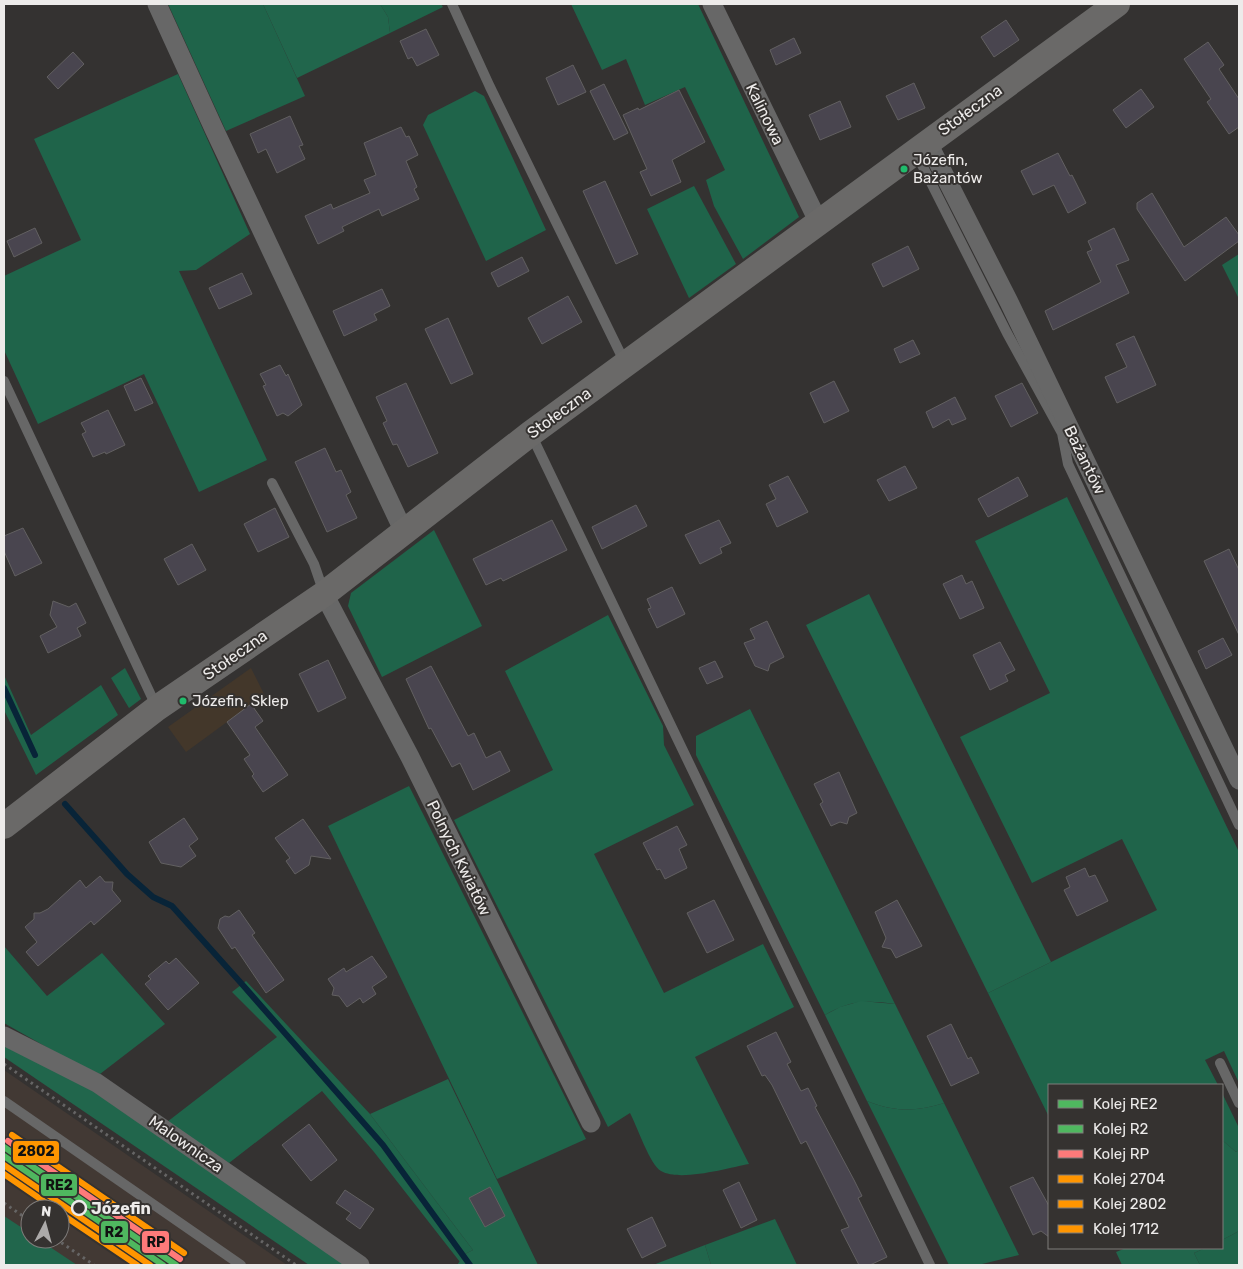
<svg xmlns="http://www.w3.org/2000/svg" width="1243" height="1269" viewBox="0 0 1243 1269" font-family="Rubik,sans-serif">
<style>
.commercial{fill:#43372a}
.built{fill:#423934;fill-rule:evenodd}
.green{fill:#1f644a}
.forest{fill:#21664c}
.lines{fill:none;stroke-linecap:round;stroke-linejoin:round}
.stream{stroke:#082438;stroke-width:6}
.building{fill:#49454f;stroke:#626061}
.path{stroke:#666565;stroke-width:3;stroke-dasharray:2.5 4;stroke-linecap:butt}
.lane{stroke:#676767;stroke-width:10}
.street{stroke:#676767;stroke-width:19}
.secondary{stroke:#6a6968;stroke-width:26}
.rail-1-casing{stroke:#353230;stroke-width:10}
.rail-2-casing{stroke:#353230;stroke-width:10}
.rail-3-casing{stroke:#353230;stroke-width:10}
.rail-4-casing{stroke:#353230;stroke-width:10}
.rail-5-casing{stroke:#353230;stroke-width:10}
.rail-6-casing{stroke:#353230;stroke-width:10}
.rail-1{stroke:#4fb75f;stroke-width:6}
.rail-2{stroke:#4fb75f;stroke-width:6}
.rail-3{stroke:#fe7a7a;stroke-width:6}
.rail-4{stroke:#ff9500;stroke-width:6}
.rail-5{stroke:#ff9500;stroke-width:6}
.rail-6{stroke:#ff9500;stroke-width:6}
.bus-dot{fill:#20bc6c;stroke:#353230;stroke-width:2}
.stop-dot{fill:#353230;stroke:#edebea;stroke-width:2.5}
.labels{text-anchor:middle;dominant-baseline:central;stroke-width:4;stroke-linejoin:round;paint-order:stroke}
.bus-label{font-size:15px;fill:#edebea;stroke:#353230;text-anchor:start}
.street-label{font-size:16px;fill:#edebea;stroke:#353230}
.stop-label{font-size:16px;font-weight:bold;fill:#edebea;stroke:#353230;text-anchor:start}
.line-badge{stroke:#353230;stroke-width:2}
.pale-badge-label{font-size:14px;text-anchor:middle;font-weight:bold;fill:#111}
</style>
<rect width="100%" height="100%" fill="#343231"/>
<polygon class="commercial" points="251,668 265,696 252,705 263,721 238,738 227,722 186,752 168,727"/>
<path class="built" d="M4 1070 287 1265H4ZM30 1209H60V1239H30Z"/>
<g class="green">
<polygon points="168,4 263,4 305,96 226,131"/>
<polygon points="380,4 441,4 443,7 390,33 388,17"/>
<polygon points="571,4 698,4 799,217 743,259 714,206 706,180 725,170 685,87 645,105 626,59 602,70"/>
<polygon points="178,74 250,234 196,270 179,271 267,460 199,492 144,374 38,424 4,350 4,276 81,240 34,139"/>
<polygon points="475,91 484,96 546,230 486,261 423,125 428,115"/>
<polygon points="694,186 736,264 689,298 647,209"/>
<polygon points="1239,254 1239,299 1222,265"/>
<polygon points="1067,497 1239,852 1239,1083 1224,1051 1205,1060 1218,1085 1049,1085 1049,1117 988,993 1157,910 1122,839 1032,883 960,737 1050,693 975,541"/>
<polygon points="434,530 482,626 382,677 348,606 351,593"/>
<path d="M608 615 663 726 664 745 694 805 594 854 664 993 763 944 794 1007 695 1057 749 1164C728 1168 680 1182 661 1171 650 1165 637 1126 630 1113L608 1127 454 820 553 770 505 671Z"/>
<polygon points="125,668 141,699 129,708 111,678"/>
<polygon points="4,675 31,735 101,685 118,715 36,775 4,710"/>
<path d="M750 709 895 1004C865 1000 851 1000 825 1015L696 755V736Z"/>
<polygon points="409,786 586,1139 497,1179 328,826"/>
<polygon points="4,946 47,996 102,953 165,1024 100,1074 71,1061 4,1023"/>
<polygon points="246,981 370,1114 473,1250 465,1254 460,1262 374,1152 322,1091 229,1163 167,1122 277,1037 232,992"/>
<polygon points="1222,1093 1239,1128 1239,1150 1236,1152 1222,1140"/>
<path d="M867 1101C894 1112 917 1112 944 1103L1019 1255 978 1265H949Z"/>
<polygon points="775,1219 797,1265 711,1265 705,1245"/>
<polygon points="1239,1231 1239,1265 1200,1265 1194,1253 1205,1248 1222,1248 1222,1240"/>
</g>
<g class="forest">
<polygon points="263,4 380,4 388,17 390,33 297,78"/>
<polygon points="869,594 1051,962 988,993 806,625"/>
<path d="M861 1001 895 1004 944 1103C917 1112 894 1112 867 1101L825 1015 840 1007Z"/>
<polygon points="4,1041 77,1080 345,1265 309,1265 4,1057"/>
<polygon points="448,1079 538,1265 457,1265 465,1254 473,1250 370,1114"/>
<polygon points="1222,1140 1236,1152 1239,1150 1239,1231 1222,1240"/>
<polygon points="4,1216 30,1233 30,1239 38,1239 77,1265 4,1265"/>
<polygon points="705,1245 711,1265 653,1265"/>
<polygon points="1126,1248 1205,1248 1194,1253 1200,1265 1122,1265 1116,1252"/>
</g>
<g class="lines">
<g class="stream">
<polyline points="4,688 35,755"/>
<polyline points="65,804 127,874 153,897 172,906 241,983 383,1145 470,1265"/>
</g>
</g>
<g class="building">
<polygon points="1006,20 1019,40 994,57 981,37"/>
<polygon points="426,29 439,55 417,66 412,57 408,59 400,41"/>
<polygon points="794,38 801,53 776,65 770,50"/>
<polygon points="1208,42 1224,65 1219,69 1239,99 1239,127 1229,134 1207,102 1211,99 1184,59"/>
<polygon points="73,52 84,64 58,89 47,77"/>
<polygon points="573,65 586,92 558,105 546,78"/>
<polygon points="914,83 925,108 898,120 886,96"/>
<polygon points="604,84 628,133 614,140 590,91"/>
<polygon points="1141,89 1154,107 1126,128 1113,110"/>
<polygon points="679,90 705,142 672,160 681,182 651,196 640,172 647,169 623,115 638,108 639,110"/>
<polygon points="840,101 851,127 820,140 809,115"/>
<polygon points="290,116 303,145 299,146 305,159 277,173 266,149 258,153 250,134"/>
<polygon points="401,127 406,137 409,136 418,155 406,161 417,187 414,189 419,199 382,216 379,209 342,227 344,231 318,244 305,216 331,204 333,209 370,193 364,180 376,175 364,143"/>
<polygon points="1058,153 1070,176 1072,175 1086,203 1068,213 1054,185 1033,195 1021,171"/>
<polygon points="605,181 638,254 616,264 583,191"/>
<polygon points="1152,193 1184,247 1226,217 1239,235 1239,241 1185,281 1137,209 1137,203"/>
<polygon points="35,228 42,243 14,257 7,241"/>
<polygon points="1114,228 1129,260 1116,265 1129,293 1053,330 1045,311 1101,282 1087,252 1092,250 1088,241"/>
<polygon points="908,246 919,269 883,287 872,264"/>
<polygon points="522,257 529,271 498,287 491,273"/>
<polygon points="242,273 252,294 219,309 209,288"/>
<polygon points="382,289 390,306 374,314 377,320 344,336 333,311"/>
<polygon points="568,296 582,322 542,344 528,318"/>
<polygon points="448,318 473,374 451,384 425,329"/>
<polygon points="1134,336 1156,385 1117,403 1105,377 1127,367 1116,344"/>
<polygon points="913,340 920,354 900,363 894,349"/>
<polygon points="280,365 286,376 288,374 302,405 288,416 283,413 277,416 263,386 266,385 260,374"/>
<polygon points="141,378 153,403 135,411 124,386"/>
<polygon points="834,381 849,411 824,423 810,393"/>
<polygon points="406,383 438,453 408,467 397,444 393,445 383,423 387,421 376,397"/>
<polygon points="1022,383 1038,413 1011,427 995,396"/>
<polygon points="955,397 966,419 952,425 949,419 933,428 926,412"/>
<polygon points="108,410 125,445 106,454 105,452 93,457 82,434 86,432 81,423"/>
<polygon points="325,448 336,472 341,470 351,492 346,495 357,518 327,532 295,462"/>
<polygon points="905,466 917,488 889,501 877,480"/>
<polygon points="788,476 808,512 777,527 766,504 776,499 769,485"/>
<polygon points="1018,477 1028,496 988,517 978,499"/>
<polygon points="636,505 647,526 602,549 592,527"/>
<polygon points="275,508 289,537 258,552 244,524"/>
<polygon points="552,520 567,550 503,581 501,578 486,585 473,559"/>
<polygon points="719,520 731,543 720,548 722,553 700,564 685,535"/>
<polygon points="23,528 42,563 15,576 4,551 4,536"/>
<polygon points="192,544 206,570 178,585 164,559"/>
<polygon points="1229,549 1239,570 1239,635 1204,561"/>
<polygon points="962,575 966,584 972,581 984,608 960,619 943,584"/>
<polygon points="672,587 685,614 657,628 648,609 651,608 647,599"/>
<polygon points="53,601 69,607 76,603 86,623 77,628 81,636 48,653 40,636 57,627 50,615"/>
<polygon points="767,621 784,657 770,664 768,671 755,666 744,643 755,639 750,629"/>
<polygon points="1223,638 1232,655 1206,669 1198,651"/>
<polygon points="1000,642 1015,670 1005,675 1008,681 990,690 973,655"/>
<polygon points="328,660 346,698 318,712 299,674"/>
<polygon points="715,661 723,677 707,684 699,668"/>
<polygon points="431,666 468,736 474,733 486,758 500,751 510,771 473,790 460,763 452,767 431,728 429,729 406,679"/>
<polygon points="251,704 263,721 255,727 288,775 263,792 252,776 254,774 244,759 250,755 227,722"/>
<polygon points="839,772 857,813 849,817 847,824 840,822 831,826 820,804 823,802 814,784"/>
<polygon points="184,818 198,839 189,846 196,856 181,867 161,863 149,842"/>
<polygon points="303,819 331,859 311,856 309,865 295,874 286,861 290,858 275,838"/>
<polygon points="677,826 687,845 679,849 687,868 665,879 660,869 657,870 643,843"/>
<polygon points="1085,868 1089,877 1095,875 1108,901 1077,916 1064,890 1070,887 1066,877"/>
<polygon points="100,876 105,882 113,882 112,890 121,901 94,925 91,921 38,966 26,952 37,942 25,927 34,919 34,913 40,913 48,909 80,880 86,888"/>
<polygon points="714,900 734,940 707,953 687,913"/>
<polygon points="897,900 922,946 896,958 891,949 882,947 886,938 875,912"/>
<polygon points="239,910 255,933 252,935 284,980 266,993 235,947 232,949 218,928 220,919 225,916 229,917"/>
<polygon points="372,956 387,977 372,987 376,994 363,1003 360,998 347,1007 339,996 332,995 334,988 328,979 344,968 346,972"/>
<polygon points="176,958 199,983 168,1010 145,984 151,979 148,976 166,961 169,964"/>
<polygon points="951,1024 968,1059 971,1057 979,1073 951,1086 927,1036"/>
<polygon points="776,1032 791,1062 787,1064 801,1091 808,1088 817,1106 815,1107 854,1180 862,1196 858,1198 887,1257 870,1265 859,1265 841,1230 849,1227 806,1141 801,1144 772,1085 765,1075 762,1076 747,1046"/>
<polygon points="309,1124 337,1160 311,1181 282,1145"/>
<polygon points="1033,1177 1049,1206 1049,1237 1041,1231 1033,1235 1010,1187"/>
<polygon points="739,1182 757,1220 741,1228 723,1190"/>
<polygon points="490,1187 505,1216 485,1227 469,1198"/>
<polygon points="345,1190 374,1209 360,1229 346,1219 351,1213 336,1203"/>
<polygon points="652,1217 666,1246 642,1258 627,1229"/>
</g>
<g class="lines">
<g class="path">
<polyline points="4,1064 296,1265"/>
<polyline points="4,1203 30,1221"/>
<polyline points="56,1239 94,1265"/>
</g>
<g class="lane">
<polyline points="452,4 490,87 625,363"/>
<polyline points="916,153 1007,333 1062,433 1068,464 1239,825"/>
<polyline points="4,381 157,708"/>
<polyline points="531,434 930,1265"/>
<polyline points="272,483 314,564 324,593"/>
<polyline points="1220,1063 1239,1103"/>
<polyline points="4,1101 241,1265"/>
</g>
<g class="street">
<polyline points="157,4 214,129 404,532"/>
<polyline points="712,4 819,223"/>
<polyline points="927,141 1009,302 1239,780"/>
<polyline points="324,594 410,757 591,1123"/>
<polyline points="4,1036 97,1083 360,1265"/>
</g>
<polyline class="secondary" points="4,826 157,708 324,594 530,434 1117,4"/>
<g class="rail-1-casing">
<polyline id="rail-1" points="4,1147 176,1265"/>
</g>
<g class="rail-2-casing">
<polyline id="rail-2" points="4,1156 163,1265"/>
</g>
<g class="rail-3-casing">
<polyline id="rail-3" points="8,1141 180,1259"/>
</g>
<g class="rail-4-casing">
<polyline id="rail-4" points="4,1165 150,1265"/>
</g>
<g class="rail-5-casing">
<polyline id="rail-5" points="12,1135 184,1253"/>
</g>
<g class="rail-6-casing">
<g id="rail-6">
<polyline points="4,1174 55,1209"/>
<polyline points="60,1213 137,1265"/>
</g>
</g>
<use href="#rail-1" class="rail-1"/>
<use href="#rail-2" class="rail-2"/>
<use href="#rail-3" class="rail-3"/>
<use href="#rail-4" class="rail-4"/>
<use href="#rail-5" class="rail-5"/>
<use href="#rail-6" class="rail-6"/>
</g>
<g class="bus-dot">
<circle cx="904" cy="169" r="4.5"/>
<circle cx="183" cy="701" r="4.5"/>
</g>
<circle class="stop-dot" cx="79" cy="1208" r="7"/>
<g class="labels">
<g class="bus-label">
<text x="913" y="160">Józefin,<tspan x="913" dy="18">Bażantów</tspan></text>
<text x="192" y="701">Józefin, Sklep</text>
</g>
<g class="street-label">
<text transform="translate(970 110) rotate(-36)">Stołeczna</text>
<text transform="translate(765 114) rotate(64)">Kalinowa</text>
<text transform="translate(559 413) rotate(-36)">Stołeczna</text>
<text transform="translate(1085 460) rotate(64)">Bażantów</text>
<text transform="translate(235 655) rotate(-35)">Stołeczna</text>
<text transform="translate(459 858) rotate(64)">Polnych Kwiatów</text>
<text transform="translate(186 1144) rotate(35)">Malownicza</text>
</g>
<g class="stop-label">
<text x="91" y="1208">Józefin</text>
</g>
</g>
<g class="line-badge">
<rect x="12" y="1140" width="48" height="24" rx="5" fill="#ff9500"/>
<rect x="40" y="1173" width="38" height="24" rx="5" fill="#4fb75f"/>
<rect x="100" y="1220" width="29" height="24" rx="5" fill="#4fb75f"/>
<rect x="141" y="1230" width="29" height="24" rx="5" fill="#fe7a7a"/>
</g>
<g class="pale-badge-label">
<text x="36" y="1156">2802</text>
<text x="59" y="1190">RE2</text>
<text x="114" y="1237">R2</text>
<text x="156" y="1247">RP</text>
</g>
<rect width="1243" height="1269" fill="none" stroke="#edebea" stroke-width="10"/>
<rect x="1048" y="1084" width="175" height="165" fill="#353230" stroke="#7f7c7a"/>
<rect x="1058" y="1100" width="25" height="8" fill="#4fb75f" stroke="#7f7c7a"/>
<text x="1093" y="1109" font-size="15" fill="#edebea">Kolej RE2</text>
<rect x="1058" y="1125" width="25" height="8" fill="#4fb75f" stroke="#7f7c7a"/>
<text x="1093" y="1134" font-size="15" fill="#edebea">Kolej R2</text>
<rect x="1058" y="1150" width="25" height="8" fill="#fe7a7a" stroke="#7f7c7a"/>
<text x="1093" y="1159" font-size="15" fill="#edebea">Kolej RP</text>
<rect x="1058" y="1175" width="25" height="8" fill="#ff9500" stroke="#7f7c7a"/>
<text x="1093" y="1184" font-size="15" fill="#edebea">Kolej 2704</text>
<rect x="1058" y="1200" width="25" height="8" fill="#ff9500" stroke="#7f7c7a"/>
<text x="1093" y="1209" font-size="15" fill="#edebea">Kolej 2802</text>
<rect x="1058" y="1225" width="25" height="8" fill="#ff9500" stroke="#7f7c7a"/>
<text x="1093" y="1234" font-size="15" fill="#edebea">Kolej 1712</text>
<g transform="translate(45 1224) rotate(6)"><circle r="24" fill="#353230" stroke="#7f7c7a"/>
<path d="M0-4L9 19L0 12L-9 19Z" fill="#acaaa9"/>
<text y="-8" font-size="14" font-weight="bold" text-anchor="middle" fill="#edebea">N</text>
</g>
</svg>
